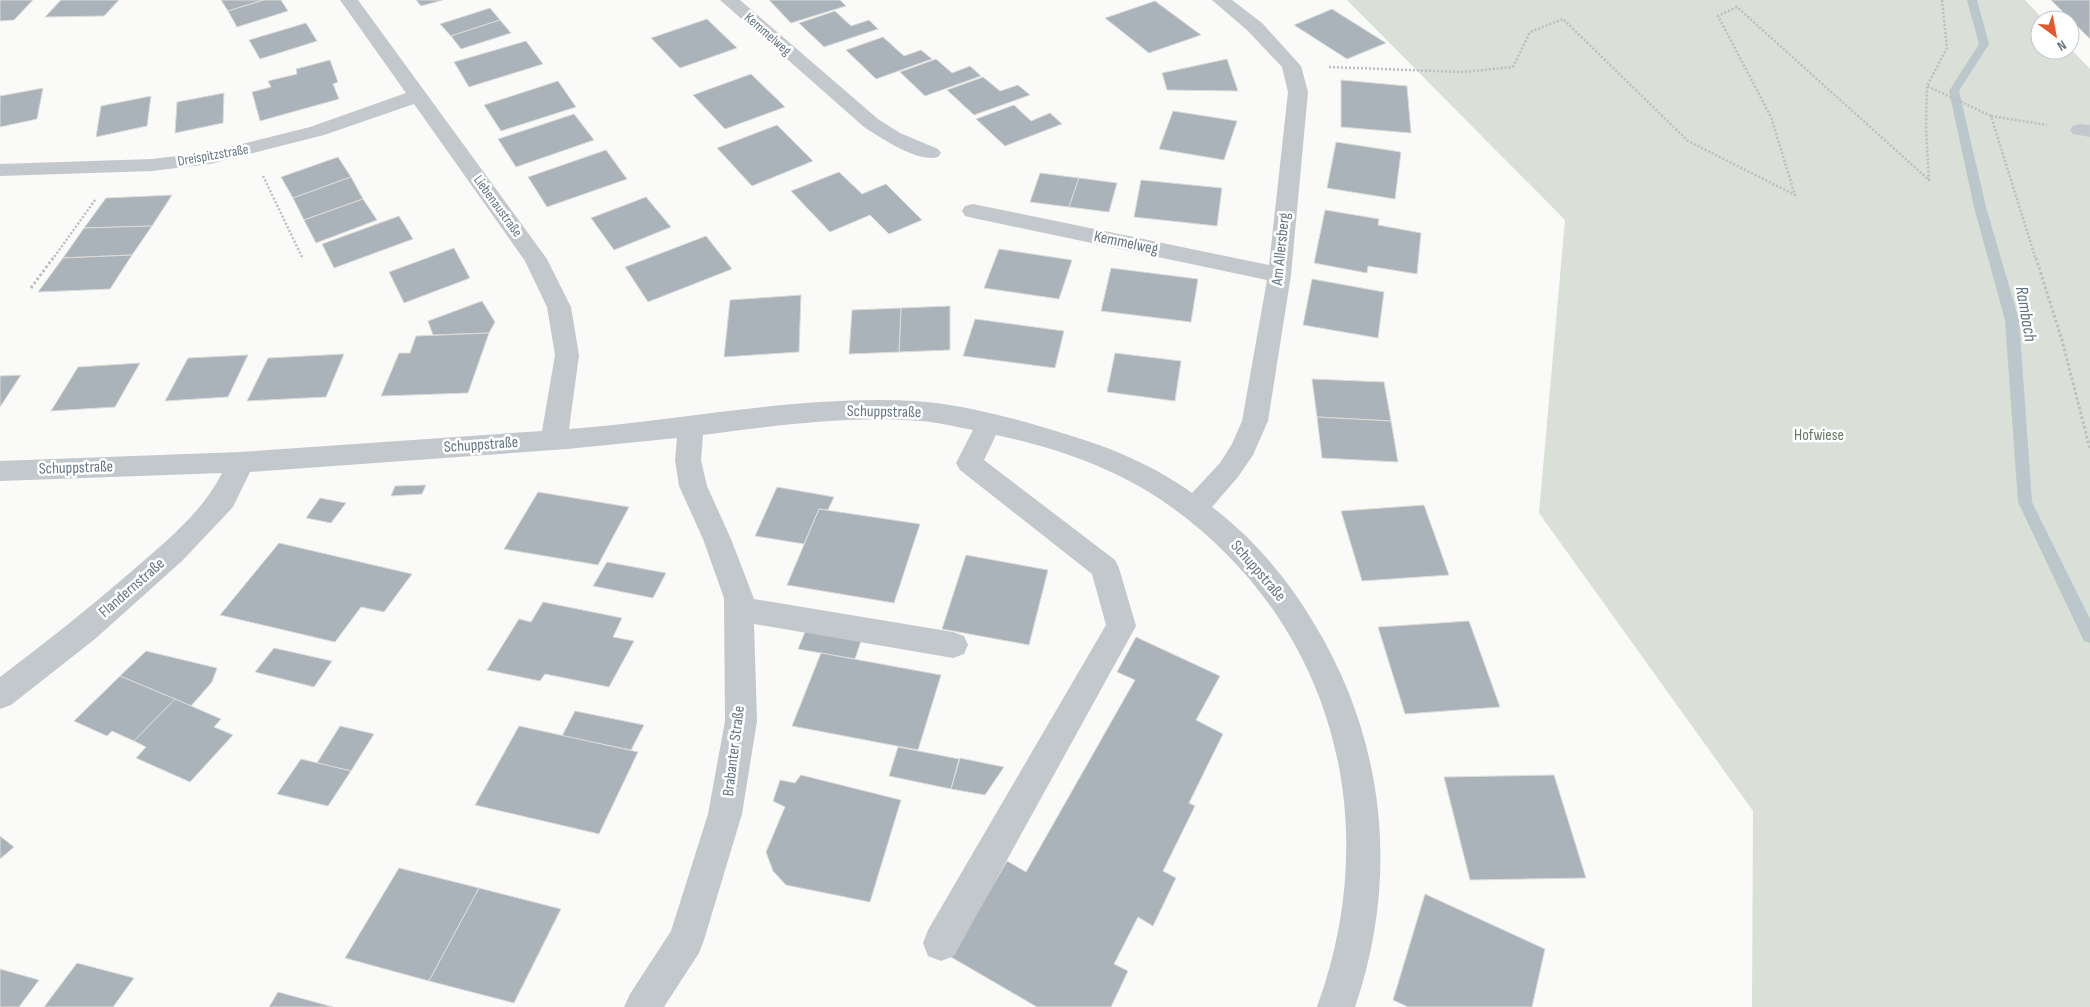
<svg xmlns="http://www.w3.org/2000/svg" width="2090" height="1007" viewBox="0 0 2090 1007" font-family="'Sofia Sans Condensed',sans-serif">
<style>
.green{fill:#dadfd7}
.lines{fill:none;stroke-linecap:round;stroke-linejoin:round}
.stream{fill:#bbc7cb;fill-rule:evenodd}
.building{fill:#aab3b9;stroke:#dcdcda}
.path-far1{stroke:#bbbfc2;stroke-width:2.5;stroke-dasharray:2 2;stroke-linecap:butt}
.path{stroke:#bbbfc2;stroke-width:3;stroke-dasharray:2.5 2.5;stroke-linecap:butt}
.minor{fill:#c3c8cc;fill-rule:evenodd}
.labels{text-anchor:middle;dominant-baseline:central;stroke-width:5;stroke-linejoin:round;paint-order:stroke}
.far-street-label{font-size:14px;fill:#657683;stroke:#fff}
.street-label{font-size:16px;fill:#657683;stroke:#fff}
.park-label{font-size:16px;fill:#687a64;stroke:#fff}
.water-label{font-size:18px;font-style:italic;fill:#60757c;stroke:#fff}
</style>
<rect width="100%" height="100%" fill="#fafaf8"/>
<polygon class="green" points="1347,0 2025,0 2044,20 2040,20 2040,50 2070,50 2070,48 2090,69 2090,1007 1752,1007 1753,811 1539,513 1565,220"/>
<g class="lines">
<polygon class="stream" points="1967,0 1977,0 1989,44 1959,91 1986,207 2019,320 2032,502 2090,619 2090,643 2084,641 2018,502 2005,320 1974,207 1949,91 1979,44"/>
</g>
<g class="building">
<polygon points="0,0 33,0 14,20 0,21"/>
<polygon points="61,0 119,0 104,16 45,17"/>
<polygon points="221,0 264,0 228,11"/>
<polygon points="264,0 281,0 288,11 237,27 228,11"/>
<polygon points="416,0 443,0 421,6"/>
<polygon points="769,0 840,0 846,6 791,23"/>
<polygon points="2051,0 2090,0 2090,39"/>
<polygon points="1155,1 1201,35 1149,53 1105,18"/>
<polygon points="490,8 500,20 451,36 440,24"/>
<polygon points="1332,9 1386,43 1347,59 1294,25"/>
<polygon points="835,11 851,26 869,20 878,29 824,47 799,23"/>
<polygon points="707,19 737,48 680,68 651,38"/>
<polygon points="500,20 511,33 461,49 451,36"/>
<polygon points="306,23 317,41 260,59 249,40"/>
<polygon points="883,37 904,56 921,50 932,59 876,79 846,50"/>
<polygon points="526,41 543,64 469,87 454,62"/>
<polygon points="936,59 952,73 970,66 981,76 925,96 900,72"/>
<polygon points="1227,59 1238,91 1167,90 1162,73"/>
<polygon points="330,60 338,82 333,84 339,99 260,121 252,92 271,87 268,81 297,74 296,69"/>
<polygon points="751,74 785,107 725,129 693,95"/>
<polygon points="983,77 1000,91 1018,85 1030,95 974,115 947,90"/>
<polygon points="1341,80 1407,86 1411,133 1341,127"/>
<polygon points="558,81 576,107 501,131 484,105"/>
<polygon points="43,88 37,119 0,127 0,96"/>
<polygon points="224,93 223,123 175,133 177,102"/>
<polygon points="151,96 147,126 96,137 101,106"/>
<polygon points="1014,105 1031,121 1050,113 1062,124 1005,146 976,119"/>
<polygon points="1173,111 1237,121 1224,160 1159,149"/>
<polygon points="574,114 594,140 516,167 498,139"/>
<polygon points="777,125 813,161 752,186 717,148"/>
<polygon points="1336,142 1401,152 1395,199 1327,188"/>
<polygon points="606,150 627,179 547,207 528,177"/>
<polygon points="338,157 351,177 293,198 281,177"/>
<polygon points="839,172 862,194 886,184 922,220 889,234 870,215 830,232 791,191"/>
<polygon points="1040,173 1079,178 1069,207 1030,202"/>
<polygon points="351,177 363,199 304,220 293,198"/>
<polygon points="1079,178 1117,183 1109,212 1069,207"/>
<polygon points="1141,180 1222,188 1217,226 1134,217"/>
<polygon points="172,195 152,226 84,228 106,198"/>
<polygon points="646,197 671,227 614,250 591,218"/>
<polygon points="363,199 377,220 316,243 304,220"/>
<polygon points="1325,210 1379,219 1378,225 1421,233 1417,274 1368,266 1367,273 1314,263"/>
<polygon points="399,216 413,239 334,268 322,244"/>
<polygon points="152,226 132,255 63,258 84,228"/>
<polygon points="706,236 732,269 648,302 625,267"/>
<polygon points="454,248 470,278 404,303 389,272"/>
<polygon points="999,249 1072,260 1059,299 984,288"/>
<polygon points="132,255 110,289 38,292 63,258"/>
<polygon points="1111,268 1198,279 1191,322 1101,311"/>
<polygon points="1312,279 1384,292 1378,338 1303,325"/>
<polygon points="801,295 799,352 724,357 730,300"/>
<polygon points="482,301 495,322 489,333 433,335 428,321"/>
<polygon points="950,306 950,350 899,352 901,308"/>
<polygon points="901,308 899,352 849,354 852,310"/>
<polygon points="975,319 1064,331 1055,368 963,356"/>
<polygon points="489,333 468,393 381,396 399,353 410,353 416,336"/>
<polygon points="1115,353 1181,361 1175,401 1107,392"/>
<polygon points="344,354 326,397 247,401 268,358"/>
<polygon points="248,355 228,397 165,401 188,358"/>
<polygon points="140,363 115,407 51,411 78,367"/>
<polygon points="21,375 0,407 0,376"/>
<polygon points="1312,379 1384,382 1391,421 1317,417"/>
<polygon points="1317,417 1391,421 1398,462 1322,458"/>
<polygon points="426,485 422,494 391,496 395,486"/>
<polygon points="777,487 834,497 828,510 819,509 804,544 755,536"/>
<polygon points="538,492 629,507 598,565 504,549"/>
<polygon points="320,498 346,503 331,523 306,518"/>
<polygon points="1424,505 1449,575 1362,581 1341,511"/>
<polygon points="819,509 920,524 894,603 787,585"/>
<polygon points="279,543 412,574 384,612 361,607 335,642 220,615"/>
<polygon points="966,555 1048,570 1029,645 942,629"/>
<polygon points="607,562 666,573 653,598 593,586"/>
<polygon points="543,602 622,618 613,637 634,641 609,687 545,674 540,681 487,670 519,619 531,622"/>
<polygon points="1469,621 1500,707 1405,714 1378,627"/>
<polygon points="809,622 864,632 855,659 798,649"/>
<polygon points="1136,637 1220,676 1196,720 1223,734 1189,803 1195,806 1163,871 1176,878 1153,926 1138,917 1114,964 1128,971 1111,1007 1037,1007 951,957 1007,861 1026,872 1135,680 1117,672"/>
<polygon points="274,648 332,661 314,687 255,672"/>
<polygon points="146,651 217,668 212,682 191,706 120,676"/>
<polygon points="821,653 941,675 918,750 792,726"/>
<polygon points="120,676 175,699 134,741 112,731 107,736 74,721"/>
<polygon points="175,699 221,719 214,727 233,735 190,782 136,758 146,747 134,741"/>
<polygon points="575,711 644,725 631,750 562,736"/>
<polygon points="340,726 374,734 351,771 317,763"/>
<polygon points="519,726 638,752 599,834 475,805"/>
<polygon points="898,747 959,759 951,789 889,776"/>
<polygon points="960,758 1004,767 985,795 951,789"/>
<polygon points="301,759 351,771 328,806 277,794"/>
<polygon points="801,775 901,800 870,902 786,885 773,871 766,852 785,807 773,801 780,780 795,783"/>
<polygon points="1554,775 1586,878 1470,880 1444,777"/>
<polygon points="0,836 14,847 0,859"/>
<polygon points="399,868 479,888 429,981 345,958"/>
<polygon points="479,888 561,909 514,1003 429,981"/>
<polygon points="1425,894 1545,949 1532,1007 1408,1007 1393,1000"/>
<polygon points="77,963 134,978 113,1007 44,1007"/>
<polygon points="0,969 39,980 19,1007 0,1007"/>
<polygon points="278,992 333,1007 269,1007"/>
</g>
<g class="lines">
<g class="path-far1">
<polyline points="1942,0 1947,48 1927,86 1991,116 2036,260"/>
<polyline points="1329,67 1463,72 1513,67 1530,32 1563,19 1688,141 1795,195 1771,117 1718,16 1737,7 1929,180 1926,129 1927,86"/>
<polyline points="1991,116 2047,125"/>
<polyline points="263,176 303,259"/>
<polyline points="52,260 95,200"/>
</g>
<g class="path">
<polyline points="2036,258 2062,340 2090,449"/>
<polyline points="31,288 53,258"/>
</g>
<g class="minor">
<path d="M340 0H358L547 259 571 307 579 355 569 429C683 420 800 395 915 401 961 404 1018 419 1062 433 1107 446 1154 465 1192 493L1220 463 1232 444 1242 421 1267 280 973 218 965 216 962 211 965 206 973 204 1269 265 1288 92 1282 67 1248 31 1212 0H1232L1262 23 1301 66 1308 92 1291 275 1268 421 1253 455 1238 477 1212 507C1253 538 1286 577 1312 620 1385 738 1400 876 1355 1007H1317C1386 819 1332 620 1167 504 1116 468 1056 448 996 435L984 460 1115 560 1119 568 1136 626 954 956 941 961 928 956 923 943 928 930 1106 625 1092 574 960 470 956 463 973 430C955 427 938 422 920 421 848 415 774 426 703 435L701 460 707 486 731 539 754 599 953 632 964 636 968 645 964 654 953 658 754 624 757 721 742 814 704 940 699 953 664 1007H624L630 994 671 931 708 814 725 721 724 598 703 539 679 486 675 460 677 438 567 449 250 472 233 507 182 561 95 639 11 705 0 709V677C45 643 89 608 132 571 164 543 203 512 222 473L0 481V461L240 452 542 431 555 355 547 307 525 261 414 104 324 135 210 164 152 171 0 176V164L152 159 210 152 310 127 406 93Z"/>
<path d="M720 0H740L878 119 900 133 938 149 941 153 938 157C918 163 881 138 864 127Z"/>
<polygon points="2080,124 2090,125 2090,137 2073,134 2070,130 2073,126"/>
</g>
</g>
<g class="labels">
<g class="far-street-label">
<text transform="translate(768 34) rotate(41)">Kemmelweg</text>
<text transform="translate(213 155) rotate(-10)">Dreispitzstraße</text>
<text transform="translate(498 206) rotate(54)">Liebenaustraße</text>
</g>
<g class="street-label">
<text transform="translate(1126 243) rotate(12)">Kemmelweg</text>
<text transform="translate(1281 249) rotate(-84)">Am Allersberg</text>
<text transform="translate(884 412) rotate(1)">Schuppstraße</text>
<text transform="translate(481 445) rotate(-4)">Schuppstraße</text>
<text transform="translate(76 468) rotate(-2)">Schuppstraße</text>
<text transform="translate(1258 571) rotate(49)">Schuppstraße</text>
<text transform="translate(132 588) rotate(-41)">Flandernstraße</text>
<text transform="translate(734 751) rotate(-83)">Brabanter Straße</text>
</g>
<g class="park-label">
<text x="1819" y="435">Hofwiese</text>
</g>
<g class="water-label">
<text transform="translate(2026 314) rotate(80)">Rambach</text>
</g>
</g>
<g transform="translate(2055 35) rotate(148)"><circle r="24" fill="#ffffff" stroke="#c1c8cd"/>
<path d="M0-4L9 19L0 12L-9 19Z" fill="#e4572e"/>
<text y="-8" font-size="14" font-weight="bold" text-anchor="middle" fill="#657683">N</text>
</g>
</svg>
